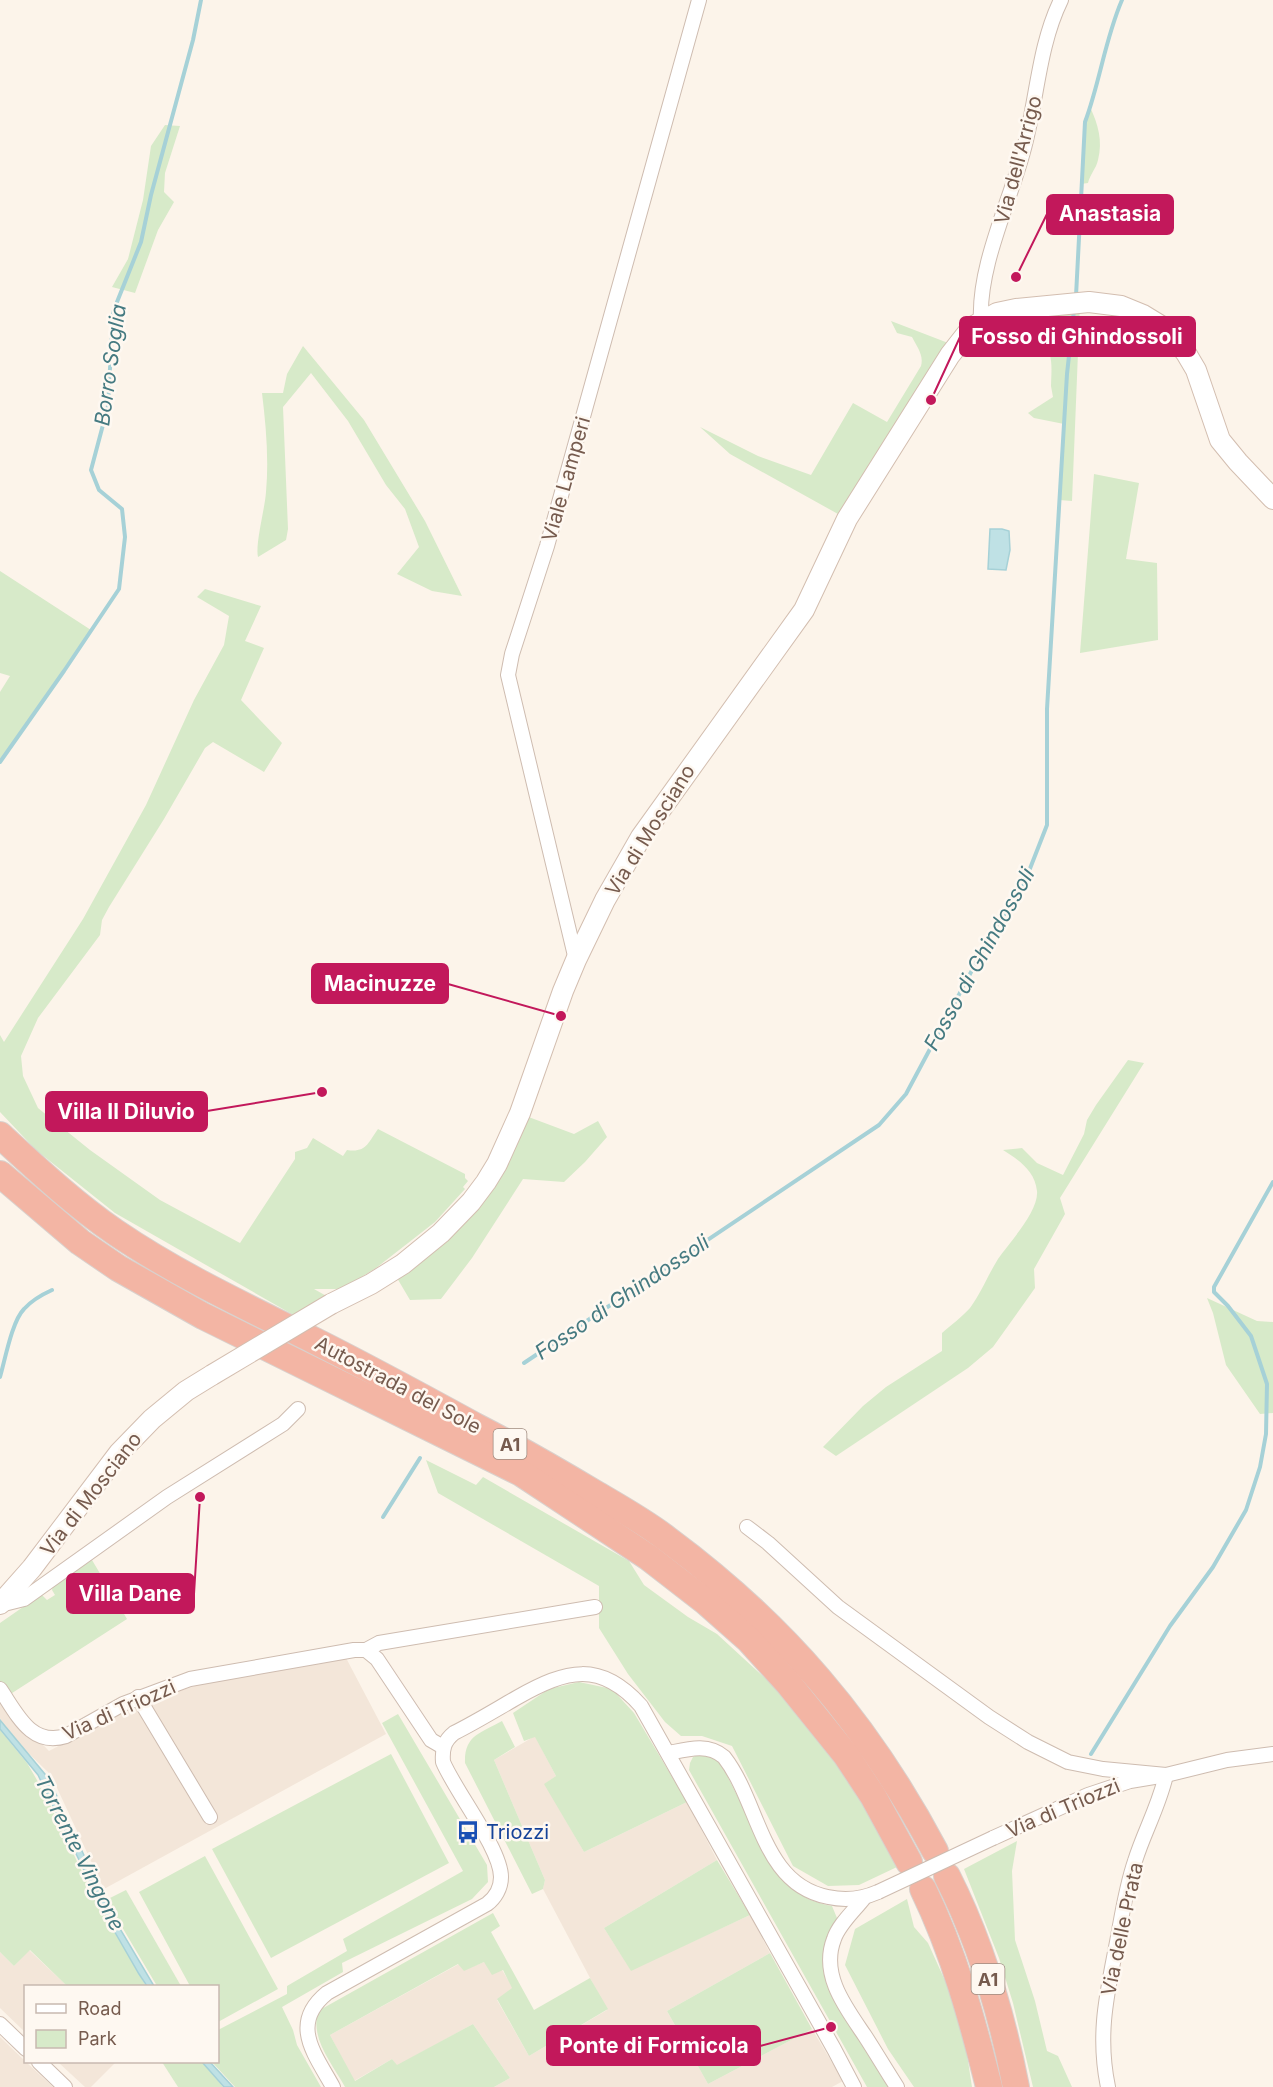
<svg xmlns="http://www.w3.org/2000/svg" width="1273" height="2087" viewBox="0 0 1273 2087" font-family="Inter,sans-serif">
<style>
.residential{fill:#f3e6d9}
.green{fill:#d7eac9}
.water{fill:#bfe1e5;stroke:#a6d1d7;stroke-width:1.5}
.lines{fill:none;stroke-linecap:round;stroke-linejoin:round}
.stream{stroke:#a6d1d7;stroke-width:4}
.street-casing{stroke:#cebcb0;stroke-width:16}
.secondary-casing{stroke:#d3beb0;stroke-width:22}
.highway-casing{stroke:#d9d1cd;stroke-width:28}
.street{stroke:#fff;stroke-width:14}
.secondary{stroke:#fff;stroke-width:20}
.highway{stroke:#f3b5a4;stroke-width:26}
.street-bridge-casing{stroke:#cebcb0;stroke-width:16;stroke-linecap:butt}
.secondary-bridge-casing{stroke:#d3beb0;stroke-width:22;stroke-linecap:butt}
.street-bridge{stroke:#fff;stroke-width:14}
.secondary-bridge{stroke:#fff;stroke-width:20}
.labels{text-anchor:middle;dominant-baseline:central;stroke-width:5;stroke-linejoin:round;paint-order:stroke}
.shield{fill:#fef8f1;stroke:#9f8a7f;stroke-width:1.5}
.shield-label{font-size:18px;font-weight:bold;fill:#765b4e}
.street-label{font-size:20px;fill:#765b4e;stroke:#fef8f1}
.transit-label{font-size:20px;fill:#164399;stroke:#fef8f1;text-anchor:start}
.water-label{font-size:21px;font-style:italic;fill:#457a81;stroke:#fef8f1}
.leader{fill:none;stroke:#c2185b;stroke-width:2}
.callout-dot{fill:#c2185b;stroke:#fef8f1;stroke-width:2}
.callout{fill:#c2185b;stroke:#c2185b;stroke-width:2}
.callout-label{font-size:21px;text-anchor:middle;font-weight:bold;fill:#fff}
</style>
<rect width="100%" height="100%" fill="#fcf4ea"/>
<g class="residential">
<polygon points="345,1656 386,1734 104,1889 51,1775 18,1743 0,1719 0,1696 11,1712 49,1751 134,1706 198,1685"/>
<polygon points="535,1736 556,1776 545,1784 584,1852 687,1802 717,1860 604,1928 631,1970 750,1915 770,1953 667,2011 708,2084 812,2029 843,2081 832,2087 494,2087 510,2078 473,2024 397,2066 392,2059 354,2081 330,2035 459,1964 464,1970 484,1962 502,1970 513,1988 497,2000 529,2056 607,2010 543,1889 545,1880 494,1760"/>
<polygon points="29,1950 67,1986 26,1986 25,2032 0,2008 0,1952 14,1966"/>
<polygon points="0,2037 26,2062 53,2087 0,2087"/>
<polygon points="58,2062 116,2062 91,2087 85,2087"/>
</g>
<g class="green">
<path d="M1090 107C1098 124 1103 141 1098 160 1096 169 1090 174 1088 183L1081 184 1085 122Z"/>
<polygon points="165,125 180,126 165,173 164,192 174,202 158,230 135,293 112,287 128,259 143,200 151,146"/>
<path d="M1080 303 1072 501 1059 500 1064 424 1034 418 1028 413 1053 397 1051 386C1053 351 1051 350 1028 325L1029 308Z"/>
<path d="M891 321 956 346 847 519 730 454 700 427 758 456 811 475 853 403 887 422 921 366C924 355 917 347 912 337L897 333Z"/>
<path d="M303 346 364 420 425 521 462 596 432 591 397 574 419 547 405 509 386 485 348 421 311 373 283 407 288 529 286 540 258 557C255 544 265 508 266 492 269 459 266 426 262 393H283L287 374Z"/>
<polygon points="1094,474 1139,483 1126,559 1157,563 1158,640 1080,653"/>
<polygon points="0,571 91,630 0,762 0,692 10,676 0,673"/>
<path d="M205 589 261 606 245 641 264 648 241 700 282 743 264 772 213 742 205 748 164 819 109 907 102 920 100 935 38 1018 21 1056 23 1076 38 1108 90 1150 160 1200 240 1243 295 1159V1152L307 1148 313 1138 343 1156 347 1150C366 1153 368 1143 378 1129L465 1174V1178L468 1181 463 1187 465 1189 435 1222 376 1268 342 1289H314L337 1302 304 1321 115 1213 36 1150 0 1112V1035L4 1042 83 919 146 805 194 700 224 645 229 616 197 597Z"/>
<path d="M1128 1060 1144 1063 1060 1198 1065 1214 1034 1269 1035 1288 993 1347 968 1368 836 1456 823 1447 863 1406 886 1387 942 1351V1333C951 1325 962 1317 970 1308 981 1293 988 1275 998 1259 1009 1243 1039 1211 1037 1191 1035 1171 1019 1160 1003 1150L1022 1148 1037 1163 1063 1175 1084 1134 1087 1120 1096 1105Z"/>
<path d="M526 1116 574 1134 598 1121 607 1137 585 1162 564 1182 523 1179 472 1258 441 1299 410 1300 397 1278C436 1251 473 1222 499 1180 511 1161 518 1137 526 1116Z"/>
<polygon points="1207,1298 1257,1321 1273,1322 1273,1413 1260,1414 1226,1365 1213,1313"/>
<polygon points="426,1460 476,1485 483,1477 629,1561 644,1585 688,1617 717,1634 778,1690 839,1766 887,1842 897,1867 859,1885 828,1886 793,1866 732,1746 702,1736 681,1736 665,1722 628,1674 599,1628 599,1586 438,1493"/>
<polygon points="92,1560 127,1619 9,1695 0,1682 0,1623 39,1596 42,1595 47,1600 55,1595 52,1590 53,1586"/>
<polygon points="579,1682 612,1689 634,1713 687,1802 584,1852 544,1784 556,1776 535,1737 524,1741 513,1713 549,1689"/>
<polygon points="398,1714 487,1865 488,1882 472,1899 342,1963 343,1972 282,2007 293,2030 297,2045 321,2087 235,2087 212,2062 218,2062 218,2030 287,1994 287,1986 347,1951 343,1939 463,1871 382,1723"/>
<path d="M502 1721 515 1747 494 1760 545 1880 543 1889 532 1894 465 1763C464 1735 481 1733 502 1721Z"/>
<polygon points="0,1730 27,1763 44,1792 95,1899 146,1986 67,1986 30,1950 14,1966 0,1952"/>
<polygon points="391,1754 449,1863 271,1958 212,1849"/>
<path d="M701 1754 719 1759 771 1864C787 1888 804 1901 832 1906L837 1918 829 1932 825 1951 891 2087H867L689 1770 690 1763 693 1757Z"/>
<polygon points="1017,1841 1012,1871 1015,1940 1035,2001 1047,2051 1058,2056 1072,2087 1033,2087 1013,2003 999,1958 964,1869"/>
<polygon points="205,1856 278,1989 218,2022 218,1986 190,1986 139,1892"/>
<polygon points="717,1860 750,1915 631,1971 604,1928"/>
<polygon points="126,1890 181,1986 157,1986 106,1900"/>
<polygon points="907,1899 914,1927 928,1943 961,2016 972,2087 914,2087 888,2049 845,1965 855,1929"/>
<path d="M493 1913 500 1926 491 1932 534 2010 590 1978 608 2009 529 2056 497 1999 512 1988 503 1970 492 1975 484 1962 464 1971 458 1964 330 2035 355 2081 392 2059 397 2065 473 2024 510 2078 494 2087H345C332 2063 310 2039 318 2011Z"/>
<polygon points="770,1953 812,2029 708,2084 667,2011"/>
<polygon points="162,2062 202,2062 223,2087 178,2087"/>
</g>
<g class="water">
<polygon points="990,529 1002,529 1009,531 1010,550 1006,570 988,569"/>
<polygon points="0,1720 49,1779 110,1912 154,1986 147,1986 139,1974 109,1922 38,1775 0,1729"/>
<polygon points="202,2062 210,2062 233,2087 224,2087"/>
</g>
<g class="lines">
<g class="stream">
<path d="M1076 296 1085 122C1100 82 1105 39 1122 0"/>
<polyline points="0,762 64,671 119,589 125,537 122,509 99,490 91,470 108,406 113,312 141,242 151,195 193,40 201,0"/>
<polyline points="524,1363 879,1125 906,1094 994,929 1022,889 1047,825 1047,709 1067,374 1074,310"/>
<path d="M0 1377C5 1360 12 1321 24 1309 32 1300 41 1295 52 1290"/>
<polyline points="383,1517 420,1458"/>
<polyline points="1091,1754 1170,1626 1213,1567 1246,1510 1260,1467 1266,1434 1267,1384 1251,1336 1228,1306 1214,1292 1214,1287 1273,1182"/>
</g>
<g class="street-casing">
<g id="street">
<path d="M981 321C978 267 1009 204 1023 152 1037 102 1038 47 1061 0"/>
<polyline points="576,960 508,675 512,654 547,546 699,0"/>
<path d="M747 1527 768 1543 838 1607 989 1717 1028 1742 1068 1762 1103 1769 1166 1775C1159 1806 1144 1832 1135 1861 1126 1887 1122 1915 1117 1942 1107 1994 1097 2034 1108 2087"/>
<polyline points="0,1605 24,1599 167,1497 283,1424 298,1409"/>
<polyline points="366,1650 379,1643 595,1607"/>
<path d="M0 1689C17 1714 31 1747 66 1736L123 1704 190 1679 354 1650H366L377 1659 431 1740 443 1747"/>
<polyline points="138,1697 210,1817"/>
<path d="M669 1753C688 1749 708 1743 724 1757 760 1803 761 1884 828 1897 846 1901 862 1899 878 1892"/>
<polyline points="993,1838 1088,1795 1130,1781 1166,1775 1227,1760 1273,1754"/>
<path d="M864 1898C854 1911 839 1924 834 1939 820 1975 846 2008 865 2036 876 2053 886 2070 897 2087"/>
<polyline points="0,2024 26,2049"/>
<polyline points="39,2062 65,2087"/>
<path d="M333 2087C315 2054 289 2024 327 1993L487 1904C495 1898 501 1888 501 1877 501 1849 455 1791 443 1762 442 1749 444 1741 454 1733 476 1722 497 1709 518 1697 566 1670 600 1660 641 1706L834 2049 854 2087"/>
</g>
</g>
<g class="secondary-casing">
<g id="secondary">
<polyline points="331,1304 371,1284 403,1264 441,1233 471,1202 486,1182 497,1164 520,1113 563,991 576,960 605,900 641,837 804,610 847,519 950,355 972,327 997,313 1016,309 1089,302 1121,306 1143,315 1161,326 1175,339 1186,353 1196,370 1220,440 1238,462 1273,499"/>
<polyline points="0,1604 32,1568 119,1453 152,1419 186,1391 212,1375"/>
</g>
</g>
<g class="highway-casing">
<g id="highway">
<path d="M0 1135C37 1169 73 1203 115 1232 178 1275 247 1307 315 1341 369 1368 422 1397 475 1426 516 1447 556 1470 596 1494 620 1508 645 1522 667 1539 783 1625 867 1723 935 1851"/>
<polyline points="0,1174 80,1242 118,1268 203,1316 521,1473 648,1557 706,1602 749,1640 788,1683 846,1755 873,1796 909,1862"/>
<path d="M947 1876C980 1941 1002 2015 1016 2087"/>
<path d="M923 1889C954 1953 972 2019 989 2087"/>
</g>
</g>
<use href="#street" class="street"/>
<use href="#secondary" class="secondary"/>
<use href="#highway" class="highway"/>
<g class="street-bridge-casing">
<polyline id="street-bridge" points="878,1892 993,1838"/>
</g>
<g class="secondary-bridge-casing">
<polyline id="secondary-bridge" points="212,1375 331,1304"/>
</g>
<use href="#street-bridge" class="street-bridge"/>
<use href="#secondary-bridge" class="secondary-bridge"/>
</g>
<defs>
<g id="bus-bare" transform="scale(1.8)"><path d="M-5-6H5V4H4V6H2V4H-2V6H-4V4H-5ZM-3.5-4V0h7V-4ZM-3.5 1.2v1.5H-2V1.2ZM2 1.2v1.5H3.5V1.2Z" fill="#1a4fb4" stroke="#fef8f1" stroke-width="2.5" paint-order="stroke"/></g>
</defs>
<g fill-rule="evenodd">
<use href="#bus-bare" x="468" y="1832"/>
</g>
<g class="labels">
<g class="shield">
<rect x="493.5" y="1429" width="33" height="30" rx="4.5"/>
<rect x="971.5" y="1964" width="33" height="30" rx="4.5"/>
</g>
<g class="shield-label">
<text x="510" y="1444">A1</text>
<text x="988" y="1979">A1</text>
</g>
<g class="street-label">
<text transform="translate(1018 160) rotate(-75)">Via dell'Arrigo</text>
<text transform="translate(566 479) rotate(-74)">Viale Lamperi</text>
<text transform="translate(650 830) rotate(-58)">Via di Mosciano</text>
<text transform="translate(398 1385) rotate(28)">Autostrada del Sole</text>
<text transform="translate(91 1494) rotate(-52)">Via di Mosciano</text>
<text transform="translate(119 1710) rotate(-24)">Via di Triozzi</text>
<text transform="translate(1063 1808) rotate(-23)">Via di Triozzi</text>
<text transform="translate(1122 1929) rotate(-78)">Via delle Prata</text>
</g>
<g class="transit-label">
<text x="486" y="1832">Triozzi</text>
</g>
<g class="water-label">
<text transform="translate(110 365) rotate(-82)">Borro Soglia</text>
<text transform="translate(979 959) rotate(-61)">Fosso di Ghindossoli</text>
<text transform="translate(622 1297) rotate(-34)">Fosso di Ghindossoli</text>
<text transform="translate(80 1853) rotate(63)">Torrente Vingone</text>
</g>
</g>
<path class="leader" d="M1016 277L1047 214M931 400L960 337M561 1016L448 984M322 1092L207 1111M200 1497L194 1594M831 2027L760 2046"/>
<g class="callout-dot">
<circle cx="1016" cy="277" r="6"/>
<circle cx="931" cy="400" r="6"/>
<circle cx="561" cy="1016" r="6"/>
<circle cx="322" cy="1092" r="6"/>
<circle cx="200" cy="1497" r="6"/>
<circle cx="831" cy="2027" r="6"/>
</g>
<g class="callout">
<rect x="1047" y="195" width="126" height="39" rx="6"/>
<rect x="960" y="317" width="235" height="39" rx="6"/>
<rect x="312" y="964" width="136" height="39" rx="6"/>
<rect x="46" y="1092" width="161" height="39" rx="6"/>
<rect x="67" y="1574" width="127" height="39" rx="6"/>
<rect x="547" y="2026" width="213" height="39" rx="6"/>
</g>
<g class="callout-label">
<text x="1110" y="221">Anastasia</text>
<text x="1077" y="344">Fosso di Ghindossoli</text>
<text x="380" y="991">Macinuzze</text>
<text x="126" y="1119">Villa Il Diluvio</text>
<text x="130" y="1601">Villa Dane</text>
<text x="654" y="2053">Ponte di Formicola</text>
</g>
<rect x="24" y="1985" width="195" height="78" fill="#fef8f1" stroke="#c8b9b0" stroke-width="1.5"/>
<rect x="36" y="2004" width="30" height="9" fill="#ffffff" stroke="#c8b9b0" stroke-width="1.5"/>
<text x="78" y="2015" font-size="18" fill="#765b4e">Road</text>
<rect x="36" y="2030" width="30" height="18" fill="#d7eac9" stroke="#c8b9b0" stroke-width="1.5"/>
<text x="78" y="2045" font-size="18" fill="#765b4e">Park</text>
</svg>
